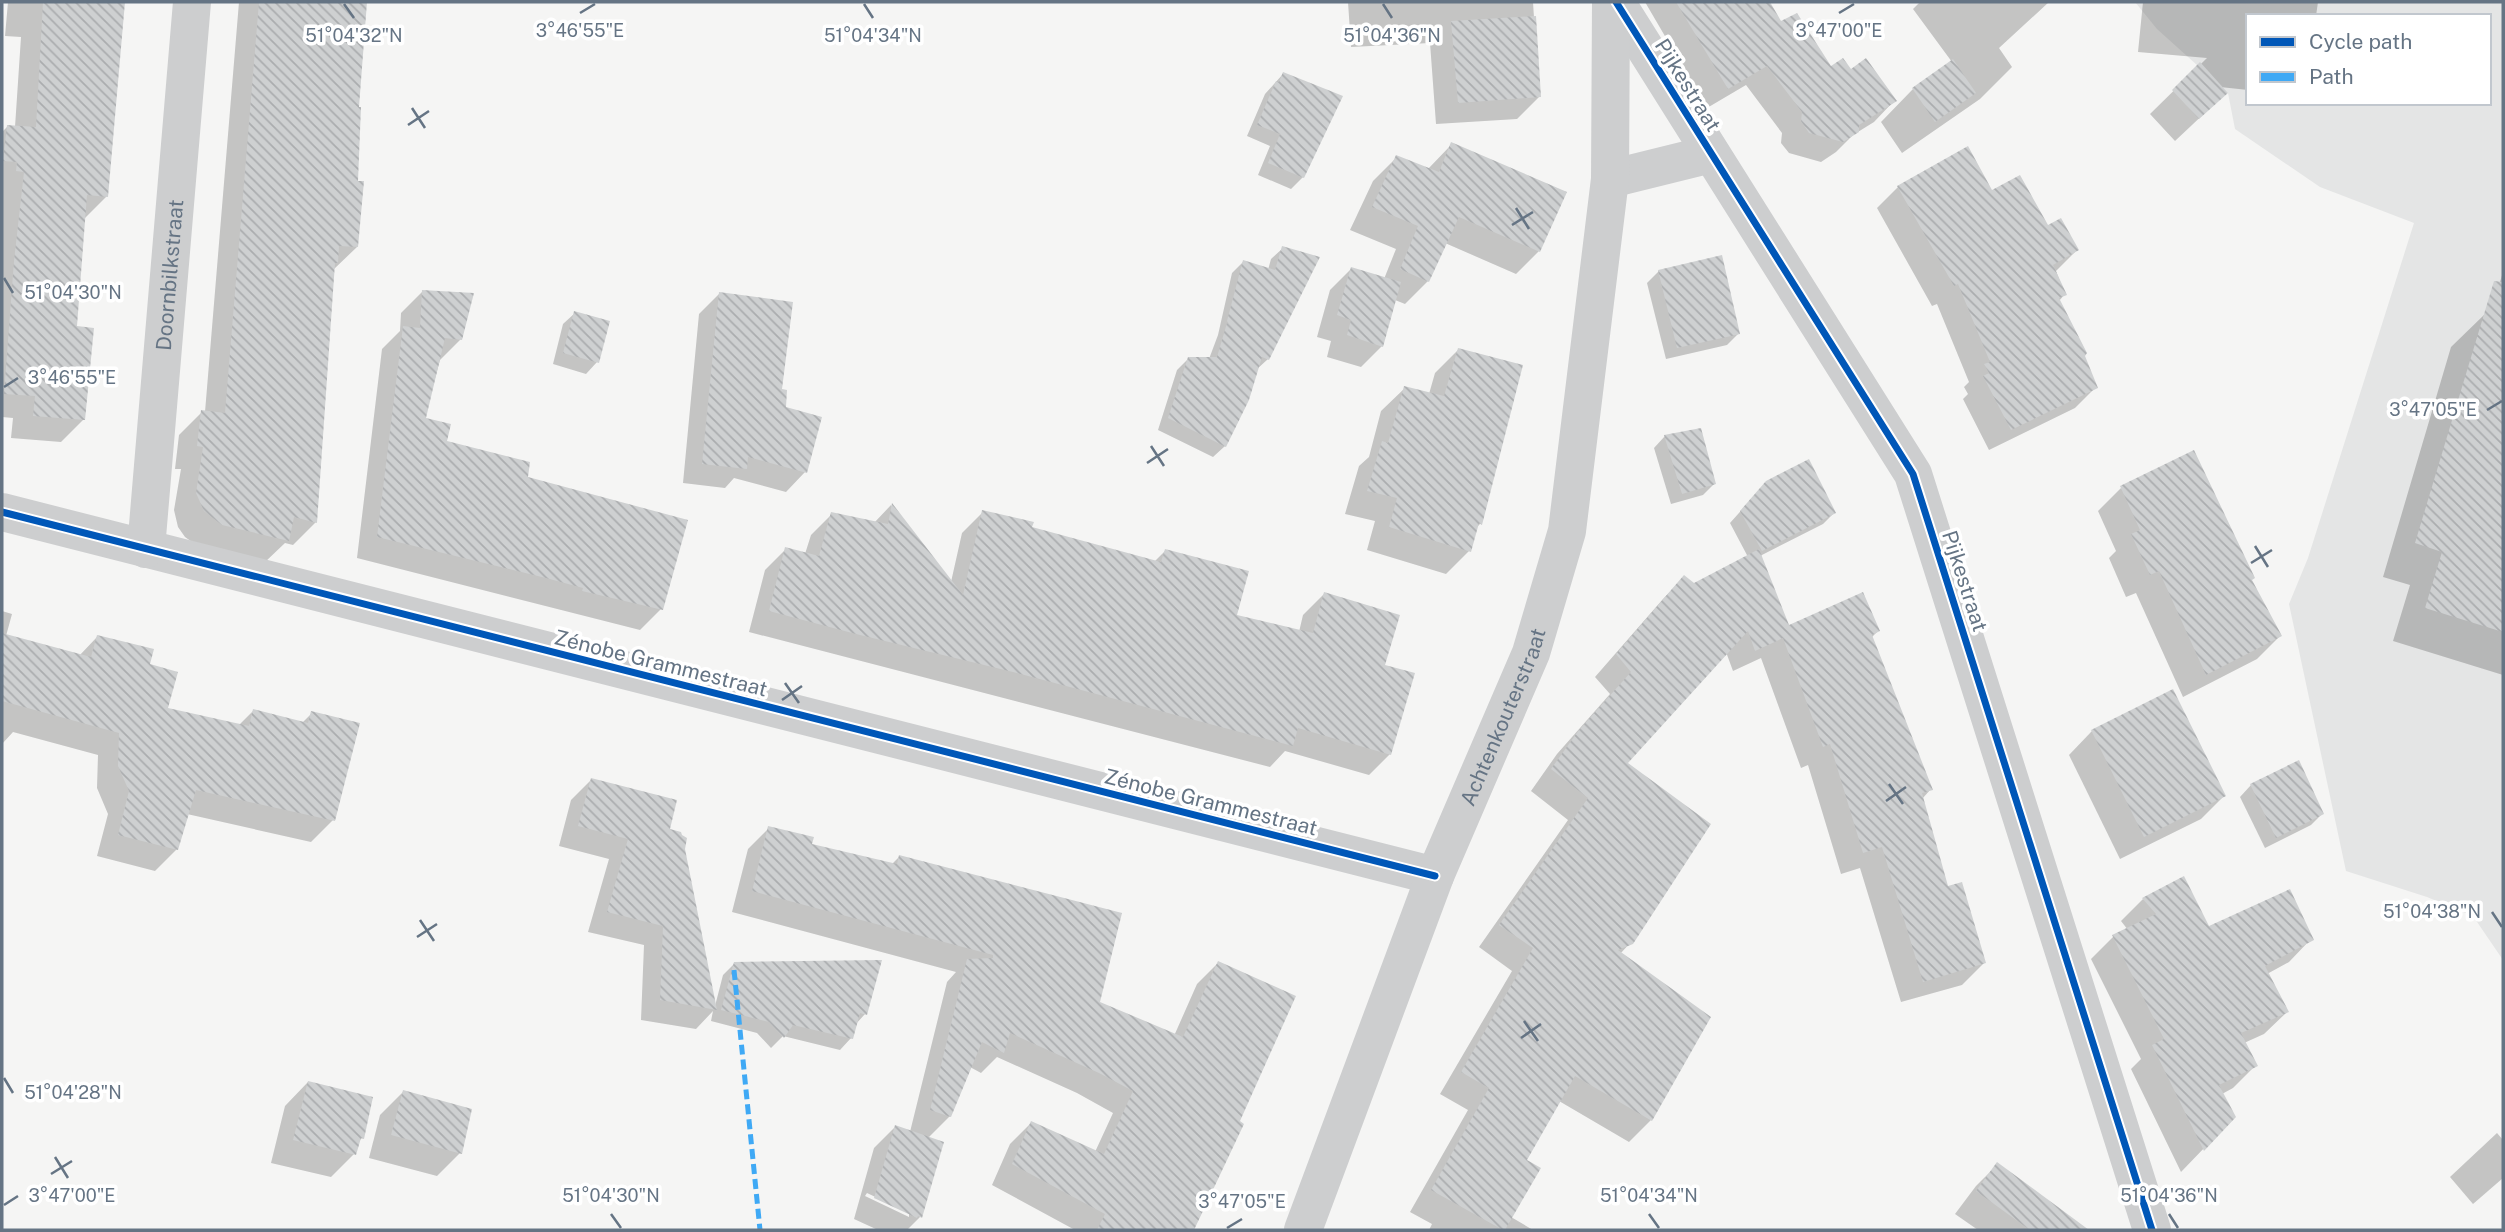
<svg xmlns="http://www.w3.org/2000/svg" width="2505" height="1232" viewBox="0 0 2505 1232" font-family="'Public Sans',sans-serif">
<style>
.built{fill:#e4e5e5;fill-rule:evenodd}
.shadow{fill:#0003;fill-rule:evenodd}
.building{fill:url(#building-back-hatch)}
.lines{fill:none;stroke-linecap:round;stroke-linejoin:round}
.minor{stroke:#cdcecf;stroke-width:38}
.quiet{stroke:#3fa9f5;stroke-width:5;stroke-dasharray:10 5;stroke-linecap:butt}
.cycleway-casing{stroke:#fff;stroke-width:11}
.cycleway{stroke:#0057b8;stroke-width:7}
.ticks{fill:none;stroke:#657484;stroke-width:2.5}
.labels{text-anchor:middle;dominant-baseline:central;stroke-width:7;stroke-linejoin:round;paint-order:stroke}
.street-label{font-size:21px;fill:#657484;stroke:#fff}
.ticks-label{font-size:18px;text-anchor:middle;fill:#657484;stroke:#fff;stroke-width:7;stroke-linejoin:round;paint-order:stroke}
</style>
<defs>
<pattern id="building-back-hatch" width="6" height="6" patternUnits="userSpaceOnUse" patternTransform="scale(1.75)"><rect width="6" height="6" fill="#ced0d1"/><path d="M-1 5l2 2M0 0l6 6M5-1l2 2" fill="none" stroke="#abadaf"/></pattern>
</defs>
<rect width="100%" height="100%" fill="#f5f5f4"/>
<path class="built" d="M2135 2H2503V960L2473 916 2427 897 2346 871 2289 604 2308 558 2414 223 2320 187 2235 129 2228 93 2157 29ZM2248 16H2489V103H2248Z"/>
<g class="shadow">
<polygon points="8,2 123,2 107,196 84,219 75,328 84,419 61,442 11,438 13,418 2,417 2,132 7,127 15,127 21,37 5,36"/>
<polygon points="239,2 365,2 357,108 357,247 333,270 316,522 293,545 285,543 264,563 199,547 185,537 178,527 174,510 181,469 175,469 179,435 202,412 205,412"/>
<polygon points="1348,2 1533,2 1539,97 1517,119 1436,124 1430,43 1351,47"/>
<polygon points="1645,2 1768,2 1780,24 1831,68 1850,71 1894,101 1874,122 1853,135 1836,152 1821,162 1789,153 1781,143 1782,133 1746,85 1707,108"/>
<polygon points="1920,2 2049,2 1999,48 2012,67 1980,99 1902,153 1881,122 1913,89 1952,62 1913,9"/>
<polygon points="2143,2 2318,2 2316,16 2248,16 2248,90 2220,87 2226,93 2175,141 2150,114 2207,58 2138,52"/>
<polygon points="1283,74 1316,146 1303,177 1291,189 1258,175 1270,146 1247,136 1265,94"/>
<polygon points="1452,144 1539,251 1516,274 1445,243 1428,281 1405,304 1395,300 1382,346 1361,367 1327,357 1331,341 1317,337 1330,290 1351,269 1384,279 1396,249 1350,230 1373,181 1397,157 1428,169"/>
<polygon points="1898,187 1992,193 2047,228 2077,250 2056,271 2065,294 2059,301 2096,387 2075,408 1989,450 1963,399 1968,394 1964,387 1969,382 1937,304 1932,306 1877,208"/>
<polygon points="1283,248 1268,359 1256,370 1225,446 1213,457 1158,430 1177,370 1188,359 1209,359 1218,335 1232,273 1243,262 1268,270 1271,259"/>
<polygon points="1659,271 1739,333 1727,345 1666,359 1647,283"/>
<polygon points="2503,272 2503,675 2393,641 2410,585 2383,577 2451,347 2485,314 2490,315"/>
<polygon points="422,292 461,339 440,360 424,419 444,442 525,479 661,609 640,630 357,558 382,349 400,331 401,313"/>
<polygon points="719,294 780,391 784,409 805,472 786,492 734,478 725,488 683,483 699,314"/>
<polygon points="575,313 597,362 586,374 553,364 563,324"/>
<polygon points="1458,350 1520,366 1480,524 1476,528 1469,551 1446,574 1367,550 1375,521 1345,514 1359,466 1369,457 1381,411 1405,388 1429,394 1435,373"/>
<polygon points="1665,436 1714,484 1703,495 1671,504 1654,448"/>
<polygon points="2121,488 2251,580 2280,636 2257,659 2183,697 2136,593 2126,597 2109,558 2116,551 2098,511"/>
<polygon points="1755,495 1834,513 1823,524 1760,556 1788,627 1878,631 1871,638 1931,789 1922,799 1947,888 1984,963 1962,985 1901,1002 1860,868 1841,874 1808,765 1801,768 1761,658 1733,671 1726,652 1625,764 1631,942 1620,954 1709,1017 1651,1120 1629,1142 1559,1101 1525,1161 1511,1217 1533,1230 1429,1230 1432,1224 1410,1212 1468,1110 1440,1094 1512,971 1479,947 1568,820 1531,791 1557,754 1610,694 1595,677 1663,599 1684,577 1694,585 1748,557 1730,523"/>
<polygon points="891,505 951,582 962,533 983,512 1030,528 1154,562 1165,551 1235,617 1299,632 1303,615 1324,594 1382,666 1390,754 1369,775 1285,751 1270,767 749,632 765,570 786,549 805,554 811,535 832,514 874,523"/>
<polygon points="2,611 12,614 6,636 79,656 97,637 148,665 166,710 239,725 253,711 302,723 312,713 333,820 311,842 187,814 177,849 155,871 97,856 108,814 97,788 98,755 13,732 2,744"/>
<polygon points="2092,731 2224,796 2201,819 2120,859 2069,755"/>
<polygon points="591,780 668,830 683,849 715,1006 723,975 734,964 865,1014 855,1025 851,1038 840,1050 783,1036 771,1048 757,1033 711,1021 713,1011 696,1029 641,1020 644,945 588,932 609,859 559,846 571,800"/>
<polygon points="2251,785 2322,814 2311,825 2265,848 2240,797"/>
<path d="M769 828 810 845 892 864 899 857 1097 1003 1174 1036 1197 984 1218 963 1237 1122 1242 1124 1192 1230H1075L992 1185 1010 1144 1031 1123 1095 1152 1113 1113 1077 1093 997 1057 981 1073 970 1067 950 1116 928 1138 920 1217 907 1230H878L854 1219 874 1148 895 1127 910 1132 947 982 956 972 732 912 748 849ZM867 1193 909 1213V1217L865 1196Z"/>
<polygon points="2143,899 2208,928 2311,939 2289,962 2267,974 2287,1012 2264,1034 2244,1043 2256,1065 2233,1088 2222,1094 2234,1117 2181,1172 2131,1069 2141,1059 2091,959 2113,937 2128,930 2121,921"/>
<polygon points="308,1082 362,1138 358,1142 354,1154 331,1177 271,1163 285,1106"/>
<polygon points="403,1092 460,1153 437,1176 369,1158 380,1115"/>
<polygon points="2497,1133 2503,1140 2503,1178 2473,1204 2450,1177"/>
<polygon points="1997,1165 2051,1222 2062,1230 1978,1230 1955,1214 1976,1186"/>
</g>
<g class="building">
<polygon points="43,2 125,2 108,197 87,195 77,326 94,328 85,420 33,416 35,396 4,394 14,261 24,172 16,171 17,162 3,161 7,125 36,127"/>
<polygon points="259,2 367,2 359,107 361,107 358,181 364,181 358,247 339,246 338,263 335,263 317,523 294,517 289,541 222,525 204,511 196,493 203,447 197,446 201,410 225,413"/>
<polygon points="1676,2 1770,2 1781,21 1797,13 1831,66 1843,58 1851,69 1866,58 1897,101 1859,125 1859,132 1843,142 1809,133 1801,121 1802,112 1767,66 1728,89"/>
<polygon points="1536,16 1541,97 1458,103 1451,21"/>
<polygon points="1953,59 1976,93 1935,122 1912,88"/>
<polygon points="2200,62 2228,93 2199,119 2172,90"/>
<polygon points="1283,72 1343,96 1304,178 1268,163 1280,134 1257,125 1276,81 1279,82"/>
<polygon points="1451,142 1567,192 1540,252 1459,217 1429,282 1400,269 1418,226 1372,207 1396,155 1439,172"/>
<polygon points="1968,146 1992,190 2020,175 2048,225 2061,218 2079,250 2053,265 2067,295 2059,298 2087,353 2085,356 2098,388 2011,430 1983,376 1989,373 1984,364 1990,362 1958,284 1954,286 1897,186"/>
<polygon points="1282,246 1320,257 1269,360 1262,357 1249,400 1226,447 1168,418 1188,357 1217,357 1227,323 1229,324 1227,321 1243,260 1275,270"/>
<polygon points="1722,255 1740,334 1677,348 1658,270"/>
<polygon points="1351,267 1401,282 1383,347 1347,335 1351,320 1337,315"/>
<polygon points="2494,281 2503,282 2503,632 2425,608 2442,552 2415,543"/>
<polygon points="422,290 474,293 462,340 445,338 426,418 451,424 447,441 530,462 528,477 688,520 663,610 582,591 583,588 546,578 377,537 403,326 420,328"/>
<polygon points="719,292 793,302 782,389 787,390 786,407 822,417 807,473 748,457 747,469 702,464"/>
<polygon points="574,311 610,321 599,363 563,353"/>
<polygon points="1458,348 1523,365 1482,525 1479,523 1471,552 1389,527 1397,498 1367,491 1382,441 1388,443 1404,386 1444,396"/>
<polygon points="1701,428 1716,484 1682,494 1664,435"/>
<polygon points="2194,450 2255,578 2252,580 2282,636 2206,675 2159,571 2150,575 2131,534 2140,530 2120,486"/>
<polygon points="1809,459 1836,513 1762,551 1740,511 1766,481"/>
<polygon points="892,503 963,595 982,510 1034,522 1032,527 1161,562 1165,549 1249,571 1237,615 1313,633 1324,592 1400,615 1385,665 1415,673 1391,755 1298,728 1293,746 1013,672 856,634 769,611 785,547 819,556 831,512 888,524"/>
<polygon points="1759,549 1789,625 1863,592 1880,631 1872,635 1933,790 1922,793 1948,886 1962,882 1986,963 1923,982 1882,847 1863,853 1830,744 1823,747 1783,638 1755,651 1748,631 1628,763 1711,824 1633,944 1618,950 1711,1017 1652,1121 1575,1076 1527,1160 1541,1168 1505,1230 1503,1230 1431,1190 1489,1088 1461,1072 1533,948 1499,925 1588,798 1551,769 1579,730 1631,672 1616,654 1684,575 1694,583"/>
<polygon points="2,633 91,657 97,635 154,649 150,664 178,672 168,708 249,726 253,709 308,723 311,711 360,723 335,821 196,790 178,850 118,835 129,791 118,766 119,733 2,701"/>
<polygon points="2173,689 2226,796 2144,837 2091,730"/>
<polygon points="2299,760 2324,814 2276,838 2250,784"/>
<polygon points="591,778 677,800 670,829 681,832 682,835 687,838 685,849 717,1010 660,1000 663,926 607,912 628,839 578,826"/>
<polygon points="768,826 814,837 812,844 897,864 899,855 1122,913 1100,1002 1183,1037 1218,961 1296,996 1240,1121 1244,1124 1194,1230 1097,1230 1105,1214 1012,1164 1031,1121 1104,1154 1133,1091 1099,1073 1010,1033 1004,1053 982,1042 951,1117 930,1110 967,959 993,958 993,955 752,891"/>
<polygon points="2184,876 2209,926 2290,889 2314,940 2265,966 2289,1012 2241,1033 2258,1066 2219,1085 2236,1117 2204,1151 2152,1045 2164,1039 2112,935 2156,914 2142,898"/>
<polygon points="882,960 867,1015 860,1013 853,1039 793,1025 784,1038 769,1022 721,1010 734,962"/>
<polygon points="308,1081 373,1097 364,1139 361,1138 356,1155 293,1140"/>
<polygon points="403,1090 472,1109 462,1154 391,1135"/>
<polygon points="895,1125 944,1142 922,1218 918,1216 917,1218 874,1198"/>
<polygon points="1997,1162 2089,1230 2030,1230 1976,1191"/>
</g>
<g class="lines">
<g class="minor">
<polyline points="1616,2 1913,474 2152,1230"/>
<polyline points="1610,179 1711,154"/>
<polyline points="2,512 1435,876"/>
<path id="s1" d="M146 549 192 2"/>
<path id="s2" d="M1303 1230 1435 876 1531 653 1567 531 1610 179 1611 2"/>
</g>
<polyline class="quiet" points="734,970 760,1230"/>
<g class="cycleway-casing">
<g id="cycleway">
<polyline points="1616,2 1913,474 2152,1230"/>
<polyline points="2,512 1435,876"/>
</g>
</g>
<use href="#cycleway" class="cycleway"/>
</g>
<path class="ticks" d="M344 4 354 18M864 4 873 18M1383 4 1392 18M580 13 595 4M1839 13 1854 4M412 108 425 128M408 125 429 111M1516 208 1529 229M1512 225 1533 212M4 278 13 293M4 387 18 378M2487 410 2502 401M1151 446 1164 466M1147 463 1168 449M2255 546 2268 567M2251 563 2272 550M785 683 799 703M782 700 802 686M1889 784 1903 804M1886 801 1906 787M2492 912 2502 927M420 920 434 941M417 937 437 924M1524 1021 1538 1041M1521 1038 1541 1024M4 1078 13 1093M55 1157 68 1178M51 1174 72 1161M4 1205 18 1196M611 1214 621 1228M1649 1214 1659 1228M2169 1214 2178 1228M1227 1228 1242 1219"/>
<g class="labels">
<g class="street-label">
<text transform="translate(1688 85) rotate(58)">Pijkestraat</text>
<text stroke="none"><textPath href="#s1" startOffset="275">Doornbilkstraat</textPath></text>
<text transform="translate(1965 581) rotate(72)">Pijkestraat</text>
<text transform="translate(661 663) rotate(14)">Zénobe Grammestraat</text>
<text stroke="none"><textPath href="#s2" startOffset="551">Achtenkouterstraat</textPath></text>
<text transform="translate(1211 802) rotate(14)">Zénobe Grammestraat</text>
</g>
</g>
<g class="ticks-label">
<text x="580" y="37">3°46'55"E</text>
<text x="1839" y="37">3°47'00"E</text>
<text x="354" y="42">51°04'32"N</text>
<text x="873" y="42">51°04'34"N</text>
<text x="1392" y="42">51°04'36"N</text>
<text x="73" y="299">51°04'30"N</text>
<text x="72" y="384">3°46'55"E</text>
<text x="2433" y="416">3°47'05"E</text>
<text x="2432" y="918">51°04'38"N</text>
<text x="73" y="1099">51°04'28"N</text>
<text x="72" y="1202">3°47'00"E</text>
<text x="611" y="1202">51°04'30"N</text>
<text x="1649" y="1202">51°04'34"N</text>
<text x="2169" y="1202">51°04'36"N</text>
<text x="1242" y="1208">3°47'05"E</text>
</g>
<rect width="2505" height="1232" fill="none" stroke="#657484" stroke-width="7"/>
<rect x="2246" y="14" width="245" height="91" fill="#ffffff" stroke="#c1c7ce" stroke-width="2"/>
<rect x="2260" y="37" width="35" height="10" fill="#0057b8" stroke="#c1c7ce" stroke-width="2"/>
<text x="2309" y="49" font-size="21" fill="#657484">Cycle path</text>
<rect x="2260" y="72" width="35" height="10" fill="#3fa9f5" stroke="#c1c7ce" stroke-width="2"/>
<text x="2309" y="84" font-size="21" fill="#657484">Path</text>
</svg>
